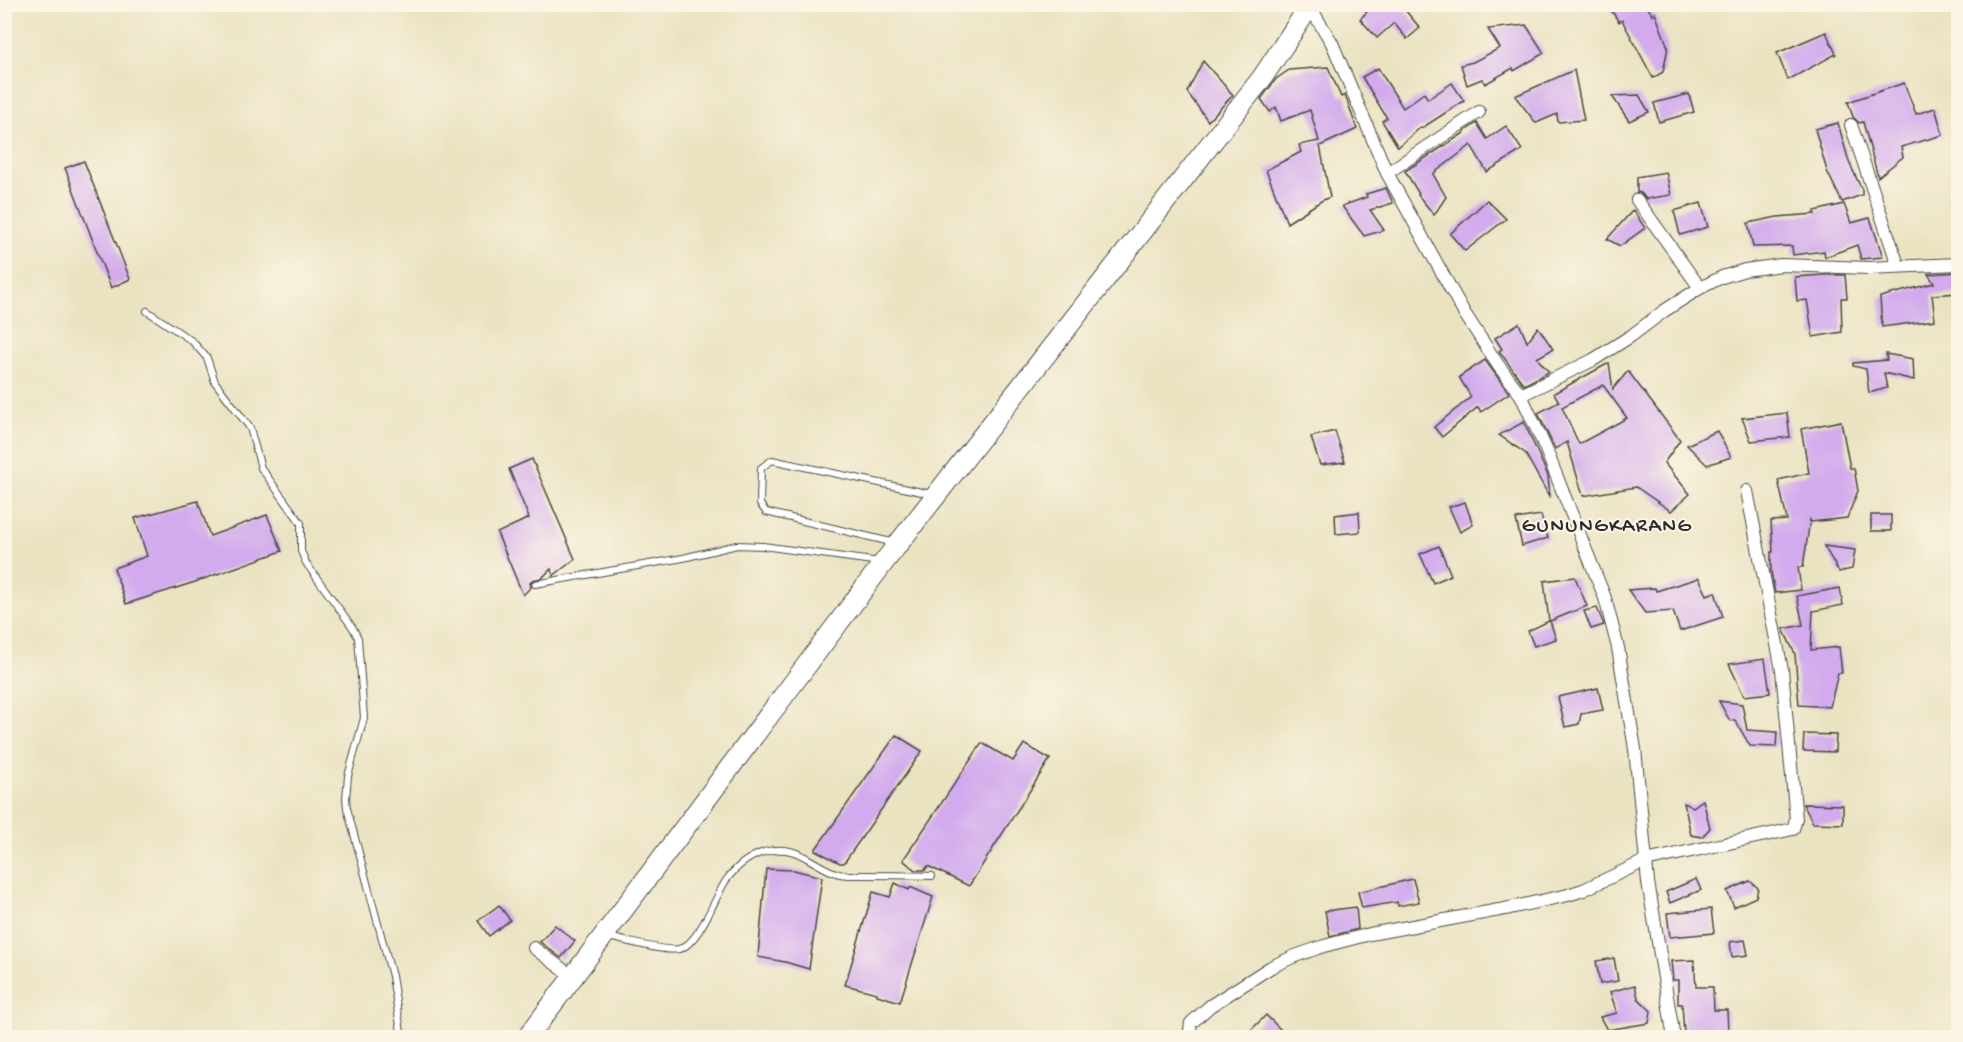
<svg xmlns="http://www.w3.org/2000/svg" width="1963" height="1042" viewBox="0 0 1963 1042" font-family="'Gochi Hand',sans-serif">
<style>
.building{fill:#d2aaed;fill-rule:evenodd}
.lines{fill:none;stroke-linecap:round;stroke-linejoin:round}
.service-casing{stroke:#484742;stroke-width:8}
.minor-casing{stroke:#484742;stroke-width:14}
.primary-casing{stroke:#484742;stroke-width:22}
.service{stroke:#fff;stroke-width:6}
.minor{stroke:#fff;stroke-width:12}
.primary{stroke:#fff;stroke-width:20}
.labels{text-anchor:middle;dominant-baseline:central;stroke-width:4.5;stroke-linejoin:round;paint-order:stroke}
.quarter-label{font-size:21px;letter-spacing:1.5px;fill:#2b2b2b;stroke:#fcf5e5}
</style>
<rect width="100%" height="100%" fill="#fcf5e5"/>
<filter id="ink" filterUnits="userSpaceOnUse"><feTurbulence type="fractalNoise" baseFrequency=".0167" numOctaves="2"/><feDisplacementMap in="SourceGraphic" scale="12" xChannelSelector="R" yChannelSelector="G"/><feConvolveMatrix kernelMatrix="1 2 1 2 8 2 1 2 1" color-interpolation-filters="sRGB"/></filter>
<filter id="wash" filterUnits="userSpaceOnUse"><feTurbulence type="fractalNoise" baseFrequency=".008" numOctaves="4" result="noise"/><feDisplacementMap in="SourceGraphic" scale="24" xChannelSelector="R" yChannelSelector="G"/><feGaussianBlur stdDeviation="1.35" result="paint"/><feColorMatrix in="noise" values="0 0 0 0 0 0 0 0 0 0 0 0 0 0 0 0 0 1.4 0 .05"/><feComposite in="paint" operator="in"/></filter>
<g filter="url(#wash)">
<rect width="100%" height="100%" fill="#eae3c2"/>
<g id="blocks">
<g class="building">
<polygon points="1359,4 1400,4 1420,28 1407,39 1394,23 1377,38 1360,19 1367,12"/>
<polygon points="1607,4 1645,4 1653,15 1655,13 1668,47 1663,72 1653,78 1622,20 1619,22"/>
<polygon points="1526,25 1544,53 1514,71 1513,68 1485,84 1482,79 1467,85 1461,65 1473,62 1500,48 1488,29"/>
<polygon points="1826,32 1836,54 1788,80 1777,53"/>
<polygon points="1203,61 1233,95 1208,121 1187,92"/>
<polygon points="1328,67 1341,97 1345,95 1357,129 1320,146 1330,197 1321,201 1287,223 1266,170 1301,152 1299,145 1319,141 1310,110 1281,121 1276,107 1270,112 1261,99 1276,79 1289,70"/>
<polygon points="1378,68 1403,108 1424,93 1428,99 1452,83 1464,101 1422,128 1421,127 1398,147 1382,121 1387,118 1362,77"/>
<polygon points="1574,70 1584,120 1558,122 1557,114 1536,123 1515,96"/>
<polygon points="1904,83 1916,114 1935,108 1943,135 1901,147 1903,157 1878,177 1863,122 1859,123 1853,117 1848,102"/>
<polygon points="1689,94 1694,112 1659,122 1654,103"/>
<polygon points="1639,95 1649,112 1629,121 1612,96"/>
<polygon points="1477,123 1487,139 1506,126 1522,150 1487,172 1471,145 1433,174 1446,197 1434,215 1418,195 1419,194 1405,171 1464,133 1464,132"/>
<polygon points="1838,123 1849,162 1862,190 1862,195 1842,202 1827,171 1815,129"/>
<polygon points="84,161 130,279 111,288 65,168"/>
<polygon points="1666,172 1671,195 1646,199 1641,193 1637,192 1637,177"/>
<polygon points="1386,188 1393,203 1370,210 1384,230 1364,236 1342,206 1367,197 1366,194"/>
<polygon points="1487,200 1506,219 1465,251 1450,234"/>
<polygon points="1701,203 1708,227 1680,235 1674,211"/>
<polygon points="1844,204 1851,223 1870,218 1883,257 1861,259 1857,245 1825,257 1824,251 1793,255 1792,246 1753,247 1748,223 1777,217 1815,214 1815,211"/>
<polygon points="1633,210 1645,228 1620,246 1607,239"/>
<polygon points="1959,272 1959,293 1932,295 1935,320 1882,327 1880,297 1934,283 1928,274"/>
<polygon points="1824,275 1845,275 1847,298 1841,298 1842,332 1813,337 1807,300 1797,301 1795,277"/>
<polygon points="1519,323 1527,342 1538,327 1553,349 1537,358 1549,372 1524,385 1499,351 1502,349 1495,338"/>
<polygon points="1886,354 1913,359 1914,380 1884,373 1887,388 1869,393 1866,369 1853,366 1853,363 1887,360"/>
<polygon points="1485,360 1509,393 1481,412 1478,407 1442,437 1434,427 1471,397 1459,377"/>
<path d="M1609 363 1613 389 1628 371 1680 440 1664 463 1690 494 1671 511 1636 487 1583 496 1567 442 1555 449 1538 413 1559 402 1554 393ZM1603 385 1627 418 1579 444 1562 407Z"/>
<polygon points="1787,413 1790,437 1751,441 1742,418"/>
<polygon points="1841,421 1850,468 1854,468 1858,491 1847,518 1811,522 1810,520 1803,567 1798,567 1801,590 1775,593 1771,572 1771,552 1773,552 1771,521 1787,520 1778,480 1809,473 1801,429"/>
<polygon points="1524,422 1548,476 1550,498 1525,453 1499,435"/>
<polygon points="1335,431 1345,462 1320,465 1311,437"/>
<polygon points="1717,431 1731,457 1707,465 1687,445"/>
<polygon points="532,459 575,559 553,576 551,569 542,578 532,580 530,583 531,587 523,595 497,533 529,518 509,469"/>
<polygon points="198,501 210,536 267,515 282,551 195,582 126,604 114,568 147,556 135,518"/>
<polygon points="1465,502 1473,525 1460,532 1449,507"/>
<polygon points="1359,512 1360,532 1336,534 1335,515"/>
<polygon points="1541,515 1548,538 1522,546 1516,519"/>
<rect x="1871" y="515" width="20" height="16"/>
<polygon points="1439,546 1451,575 1433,583 1420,554"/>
<polygon points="1824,546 1855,550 1852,569 1839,572"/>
<polygon points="1575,577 1587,606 1550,621 1556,639 1534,646 1528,631 1549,621 1544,581"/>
<polygon points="1699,578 1707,595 1715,592 1723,617 1680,631 1673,611 1645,613 1628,590 1655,588 1656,591"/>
<polygon points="1840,588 1843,605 1813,611 1811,650 1839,647 1842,673 1838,673 1830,707 1799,705 1795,654 1783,629 1803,625 1797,596"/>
<polygon points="1597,608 1604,625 1591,629 1584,611"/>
<polygon points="1765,659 1770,693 1744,696 1729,664"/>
<polygon points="1598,688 1603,710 1581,714 1579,724 1565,727 1558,697"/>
<polygon points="1719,701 1742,704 1747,730 1777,732 1776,747 1750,746 1735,720 1730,721"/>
<polygon points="1804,734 1836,735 1835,752 1803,751"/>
<polygon points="896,735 922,751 844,863 840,863 815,850"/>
<polygon points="982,743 1013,761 1024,744 1050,759 969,886 928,866 925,870 915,870 903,860"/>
<polygon points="1703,800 1710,828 1702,837 1691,835 1684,803 1693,807"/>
<polygon points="1803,804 1843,805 1843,824 1813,823"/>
<polygon points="766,869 794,870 822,877 809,969 785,962 758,957"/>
<polygon points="1413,879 1419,902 1398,906 1397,902 1362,908 1358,892"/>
<polygon points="1696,879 1701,890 1670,903 1666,892"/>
<polygon points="1750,881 1758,888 1756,897 1734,907 1727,891"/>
<polygon points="895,883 909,890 910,887 933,897 900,1002 877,995 877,993 845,985 873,892 890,897"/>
<polygon points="499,905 510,920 489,936 478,921"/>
<polygon points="1356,907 1358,929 1330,936 1325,911"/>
<polygon points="1711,909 1714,933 1670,937 1667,913"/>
<polygon points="555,925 575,941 561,958 540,942"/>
<polygon points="1745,940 1748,955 1732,957 1730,942"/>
<polygon points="1614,958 1618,981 1600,984 1596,961"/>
<polygon points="1694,960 1696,987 1713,987 1714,1010 1727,1010 1728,1031 1684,1033 1682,1004 1678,1004 1678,980 1673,980 1671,961"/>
<polygon points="1635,985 1638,998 1651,1011 1649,1023 1607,1030 1600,1017 1617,1013 1610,992"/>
<polygon points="1266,1015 1289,1038 1243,1038"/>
</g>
</g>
</g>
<g filter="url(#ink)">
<use href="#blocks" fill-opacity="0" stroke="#484742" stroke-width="1.5"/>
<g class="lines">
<g class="service-casing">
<g id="service">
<polyline points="147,311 192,341 207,358 215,382 250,428 261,468 301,523 301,551 306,563 353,628 358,638 364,718 348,776 346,798 347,808 392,976 402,1038"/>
<polyline points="895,543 766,512 760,504 761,468 772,460 931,494"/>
<polyline points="535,584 683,558 737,545 763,546 880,562"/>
<path d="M607 937C625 940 663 952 679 949 698 945 715 898 725 882 734 869 748 857 764 852 798 843 808 863 836 873 844 876 855 875 863 875 886 875 909 875 932 876"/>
</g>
</g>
<g class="minor-casing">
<g id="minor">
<polyline points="1310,7 1332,43 1387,173 1463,311 1498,365 1521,395 1545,447 1605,598 1618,648 1635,749 1648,882 1674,1038"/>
<polyline points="1851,125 1898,265"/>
<polyline points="1387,173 1479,112"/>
<polyline points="1637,200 1700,288"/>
<polyline points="1521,395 1593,360 1631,336 1664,311 1700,288 1722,277 1745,270 1781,265 1869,268 1958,264"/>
<polyline points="534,948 573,977"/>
<polyline points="1189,1038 1191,1023 1210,1006 1271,967 1295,956 1324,946 1370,934 1510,908 1568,895 1583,890 1645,861 1793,829 1796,819 1782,670 1747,491"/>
</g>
</g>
<g class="primary-casing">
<polyline id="primary" points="527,1038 884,562 1262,78 1311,4"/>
</g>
<use href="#service" class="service"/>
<use href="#minor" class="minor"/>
<use href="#primary" class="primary"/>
</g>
</g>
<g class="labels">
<g class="quarter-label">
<text x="1607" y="527">GUNUNGKARANG</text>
</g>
</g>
<rect width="1963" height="1042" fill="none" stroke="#fcf5e5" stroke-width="24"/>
</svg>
